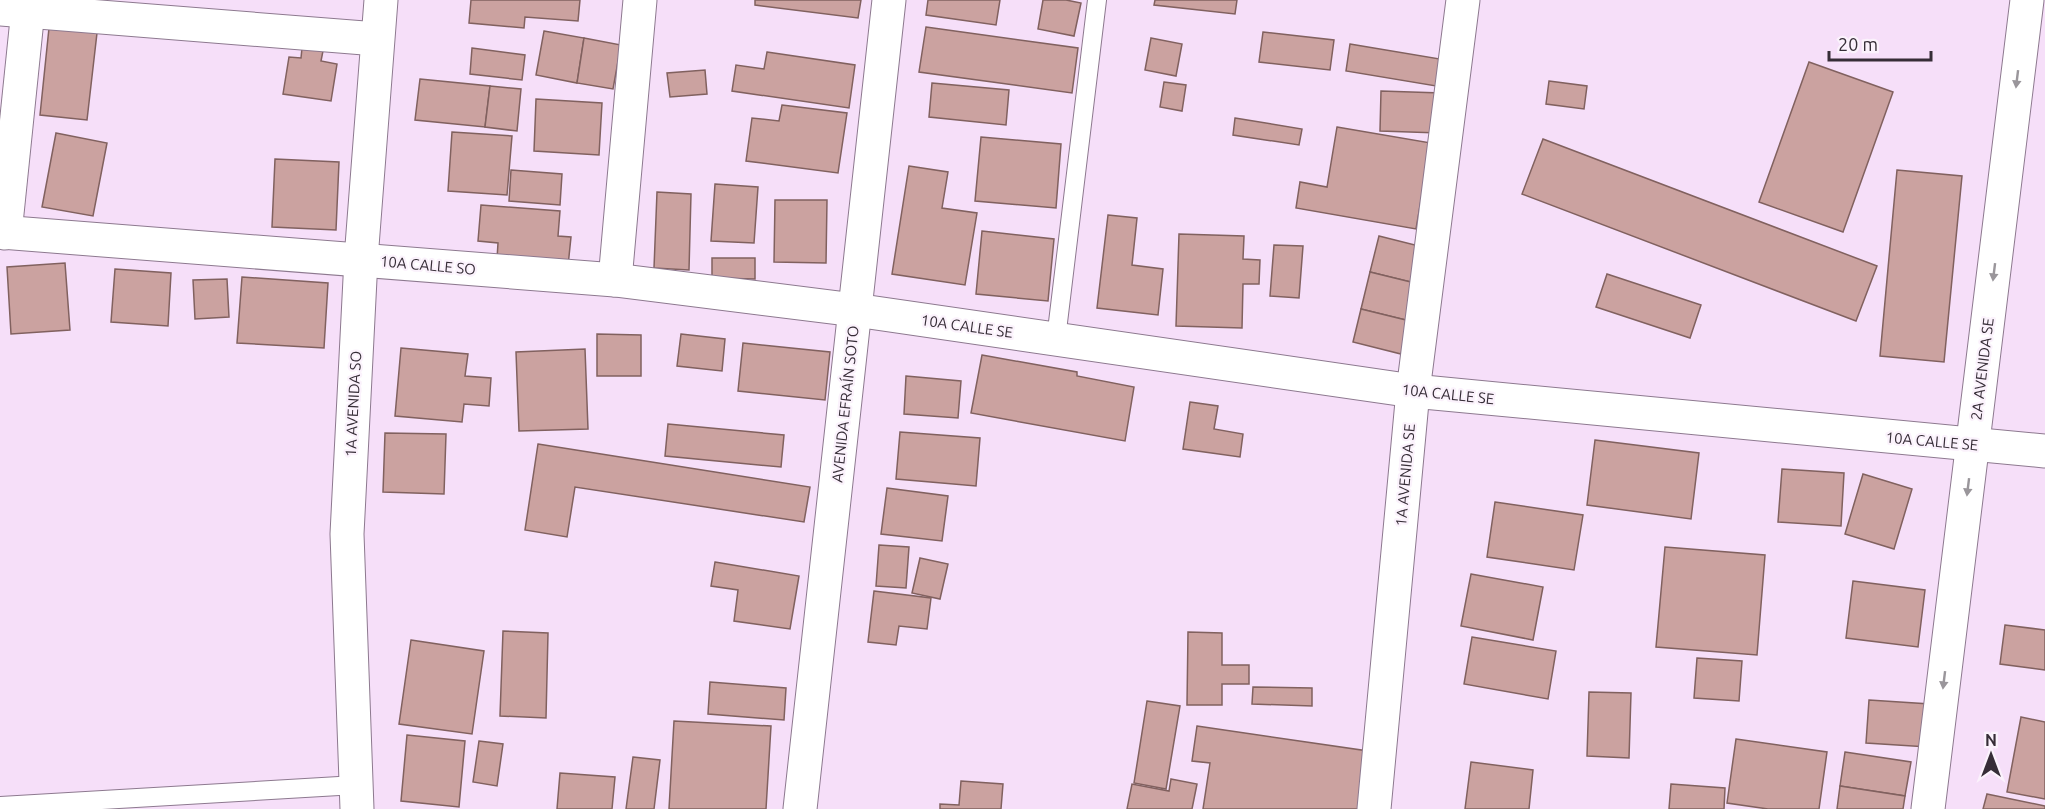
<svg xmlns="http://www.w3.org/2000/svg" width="2045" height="809" viewBox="0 0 2045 809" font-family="Ubuntu,sans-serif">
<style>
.building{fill:#cba2a0;stroke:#81615f;stroke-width:1.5}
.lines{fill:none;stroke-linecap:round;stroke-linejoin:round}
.lane-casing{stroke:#8d798f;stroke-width:20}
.street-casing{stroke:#8d798f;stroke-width:35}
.lane{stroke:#fff;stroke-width:18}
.street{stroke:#fff;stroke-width:33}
.oneway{fill:#9a969b}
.labels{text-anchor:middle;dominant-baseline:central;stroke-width:4.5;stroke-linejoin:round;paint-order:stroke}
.street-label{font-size:15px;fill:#362d37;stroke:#fbf2fc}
</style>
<rect width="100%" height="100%" fill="#f6dff9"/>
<g class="building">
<polygon points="471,0 580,0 578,21 525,17 524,28 469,23"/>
<polygon points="755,0 861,0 858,18 755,5"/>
<polygon points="928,0 1000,0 996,25 926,15"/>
<polygon points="1043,0 1066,0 1081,3 1074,36 1038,29"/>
<polygon points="1155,0 1237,0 1235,14 1154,5"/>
<polygon points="926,27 1078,48 1072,93 919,72"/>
<polygon points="49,28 97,33 87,120 40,115"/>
<polygon points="544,31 584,38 577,83 536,75"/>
<polygon points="1263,32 1334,40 1330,70 1259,62"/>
<polygon points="584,38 621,45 613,89 577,83"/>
<polygon points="1151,38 1182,44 1176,76 1145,70"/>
<polygon points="1350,44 1446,60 1442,87 1346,71"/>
<polygon points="302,48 323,51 321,61 337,64 331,101 283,94 289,57 301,58"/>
<polygon points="472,48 525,55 522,80 470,74"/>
<polygon points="767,52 855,65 849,108 732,91 736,65 764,69"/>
<polygon points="1809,62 1893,92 1843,232 1759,202"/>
<polygon points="705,70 707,94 670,97 667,73"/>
<polygon points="420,79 490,86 485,127 415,120"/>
<polygon points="1549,81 1587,86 1584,109 1546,104"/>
<polygon points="1164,82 1186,85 1182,111 1160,107"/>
<polygon points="932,83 1009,90 1006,125 929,117"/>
<polygon points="490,86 521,89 517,131 485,127"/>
<polygon points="1381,91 1441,93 1439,133 1380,131"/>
<polygon points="536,99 602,103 599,155 534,151"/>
<polygon points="782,105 847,113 838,173 746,161 752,118 779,121"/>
<polygon points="1235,118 1302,129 1299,145 1233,135"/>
<polygon points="1337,127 1431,143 1416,229 1296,208 1300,182 1327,187"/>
<polygon points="452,132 512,136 507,195 448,191"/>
<polygon points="56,133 107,143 93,216 42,207"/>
<polygon points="981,137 1061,144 1056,208 975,201"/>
<polygon points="1543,139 1877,266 1856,321 1522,194"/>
<polygon points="275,159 339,162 336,230 272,227"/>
<polygon points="909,166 948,172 942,208 977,213 965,285 892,274"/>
<polygon points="511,170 562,174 560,205 509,201"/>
<polygon points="1897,170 1962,176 1944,362 1880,356"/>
<polygon points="715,184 758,187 754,243 711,241"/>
<polygon points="657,192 691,194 689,270 654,268"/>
<polygon points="775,200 827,200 826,263 774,262"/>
<polygon points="481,205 560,211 558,236 571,237 568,266 497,259 498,243 478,241"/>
<polygon points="1108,215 1137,218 1132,265 1163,269 1158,315 1097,308"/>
<polygon points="982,231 1054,239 1048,301 976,294"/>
<polygon points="1179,234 1244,236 1243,259 1260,260 1259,284 1243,284 1242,328 1176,326"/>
<polygon points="1379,236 1427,248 1419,284 1370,272"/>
<polygon points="1274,245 1303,246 1299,298 1270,296"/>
<polygon points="712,258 755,258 755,279 712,278"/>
<polygon points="65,263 70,330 11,334 7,267"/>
<polygon points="115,269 171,273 168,326 111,322"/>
<polygon points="1370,272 1419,284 1410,321 1361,309"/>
<polygon points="1607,274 1701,305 1690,338 1596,307"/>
<polygon points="242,277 328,283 324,348 237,343"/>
<polygon points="227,279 229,317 195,319 193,280"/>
<polygon points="1361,309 1410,321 1401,354 1353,342"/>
<polygon points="597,334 641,335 641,376 597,376"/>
<polygon points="681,334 725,339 722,371 677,366"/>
<polygon points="743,343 830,352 825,400 738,391"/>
<polygon points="401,348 468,354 465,376 491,378 489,406 464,404 462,422 395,416"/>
<polygon points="585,349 588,429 519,431 516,352"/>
<polygon points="982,355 1077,372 1077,376 1134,387 1125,441 971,413"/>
<polygon points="906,376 961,381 958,418 904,414"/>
<polygon points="1190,402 1218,406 1214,429 1243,434 1240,457 1183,449"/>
<polygon points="668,424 784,435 781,467 665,456"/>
<polygon points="900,432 980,438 976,486 896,479"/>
<polygon points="385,433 446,434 444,494 383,492"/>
<polygon points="1595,440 1699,453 1691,519 1587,505"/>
<polygon points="538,444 810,487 804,522 575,487 567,537 525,530"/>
<polygon points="1782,469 1844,473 1841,526 1778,522"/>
<polygon points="1863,474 1912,489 1894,549 1845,534"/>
<polygon points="887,488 948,496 942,541 881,534"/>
<polygon points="1495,502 1583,515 1574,570 1487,557"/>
<polygon points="879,545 909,547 906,588 876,586"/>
<polygon points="1665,547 1765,555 1757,655 1656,647"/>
<polygon points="920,558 948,564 940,599 912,593"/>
<polygon points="715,562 799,576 790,629 734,621 738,590 711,586"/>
<polygon points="1471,574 1543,587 1533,640 1461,626"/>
<polygon points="1853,581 1925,590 1918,647 1846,638"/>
<polygon points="874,591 931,598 927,629 899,626 896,645 868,642"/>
<polygon points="2005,625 2045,630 2045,670 2000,664"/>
<polygon points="503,631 548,633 546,718 500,716"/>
<polygon points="1188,632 1222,633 1222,665 1249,665 1249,684 1222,684 1222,705 1187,705"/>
<polygon points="1472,637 1556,651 1548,699 1464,684"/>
<polygon points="411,640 484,651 472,734 399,724"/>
<polygon points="1697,658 1742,661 1739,701 1694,698"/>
<polygon points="710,682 786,688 784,720 708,714"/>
<polygon points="1253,687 1312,688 1312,706 1252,704"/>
<polygon points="1589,692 1631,693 1629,758 1587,756"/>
<polygon points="1869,700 1930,704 1928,747 1866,743"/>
<polygon points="1147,701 1180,706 1166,789 1134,783"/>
<polygon points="2021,717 2045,722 2045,799 2007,792"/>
<polygon points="674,721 771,726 766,809 669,809"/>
<polygon points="1197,726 1368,751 1359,809 1203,809 1210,763 1192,761"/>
<polygon points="407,735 465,741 459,807 401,801"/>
<polygon points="1736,739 1827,752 1819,809 1768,809 1727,803"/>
<polygon points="479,741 503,744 497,786 473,782"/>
<polygon points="1845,752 1911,762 1905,796 1840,786"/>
<polygon points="633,757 660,760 654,809 626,809"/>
<polygon points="1471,762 1533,770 1529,809 1465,809"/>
<polygon points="560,773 615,777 612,809 557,809"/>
<polygon points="1171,779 1197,784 1192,809 1127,809 1132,784 1169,791"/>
<polygon points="961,781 1003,784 1001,809 940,809 940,804 959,805"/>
<polygon points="1671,784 1725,788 1724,809 1669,809"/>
<polygon points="1840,786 1905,796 1903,809 1837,809"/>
<polygon points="1987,794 2045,806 2045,809 1983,809"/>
</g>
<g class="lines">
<g class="lane-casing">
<g id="lane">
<polyline points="1056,339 1097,0"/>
<polyline points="0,806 356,785"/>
</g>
</g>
<g class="street-casing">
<g id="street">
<polyline points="0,9 377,39"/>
<polyline points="0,232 615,280 855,310 1413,391 2045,451"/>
<polyline points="5,233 29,0"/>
<polyline points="615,280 640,0"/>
<polyline points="357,809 347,534 361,259 381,0"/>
<polyline points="800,809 889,0"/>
<polyline points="1374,809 1413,391 1463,0"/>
<polyline points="1928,809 2027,0"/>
</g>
</g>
<use href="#lane" class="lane"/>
<use href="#street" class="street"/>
</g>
<defs><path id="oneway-solid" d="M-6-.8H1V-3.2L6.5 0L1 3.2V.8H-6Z" transform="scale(1.5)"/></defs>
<g class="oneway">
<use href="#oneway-solid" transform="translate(2017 79) rotate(97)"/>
<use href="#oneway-solid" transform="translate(1994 272) rotate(97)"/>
<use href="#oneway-solid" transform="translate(1968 487) rotate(97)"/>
<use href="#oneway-solid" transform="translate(1944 680) rotate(97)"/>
</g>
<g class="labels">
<g class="street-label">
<text transform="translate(428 265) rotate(5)">10A CALLE SO</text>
<text transform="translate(967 326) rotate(8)">10A CALLE SE</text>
<text transform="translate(1982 369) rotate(-83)">2A AVENIDA SE</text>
<text transform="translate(1448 394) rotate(6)">10A CALLE SE</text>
<text transform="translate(353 404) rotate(-87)">1A AVENIDA SO</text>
<text transform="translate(845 404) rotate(-84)">AVENIDA EFRAÍN SOTO</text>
<text transform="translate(1932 441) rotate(5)">10A CALLE SE</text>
<text transform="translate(1405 475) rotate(-85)">1A AVENIDA SE</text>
</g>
</g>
<g transform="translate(1991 755)" stroke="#fbf2fc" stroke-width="4.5" paint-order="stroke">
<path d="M0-4.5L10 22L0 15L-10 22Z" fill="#362d37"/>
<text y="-9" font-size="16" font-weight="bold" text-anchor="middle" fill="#362d37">N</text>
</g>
<path d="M1829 51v9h102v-9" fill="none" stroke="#362d37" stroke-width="3"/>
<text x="1838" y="51" font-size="18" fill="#362d37" stroke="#fbf2fc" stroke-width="4.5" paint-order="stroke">20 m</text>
</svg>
